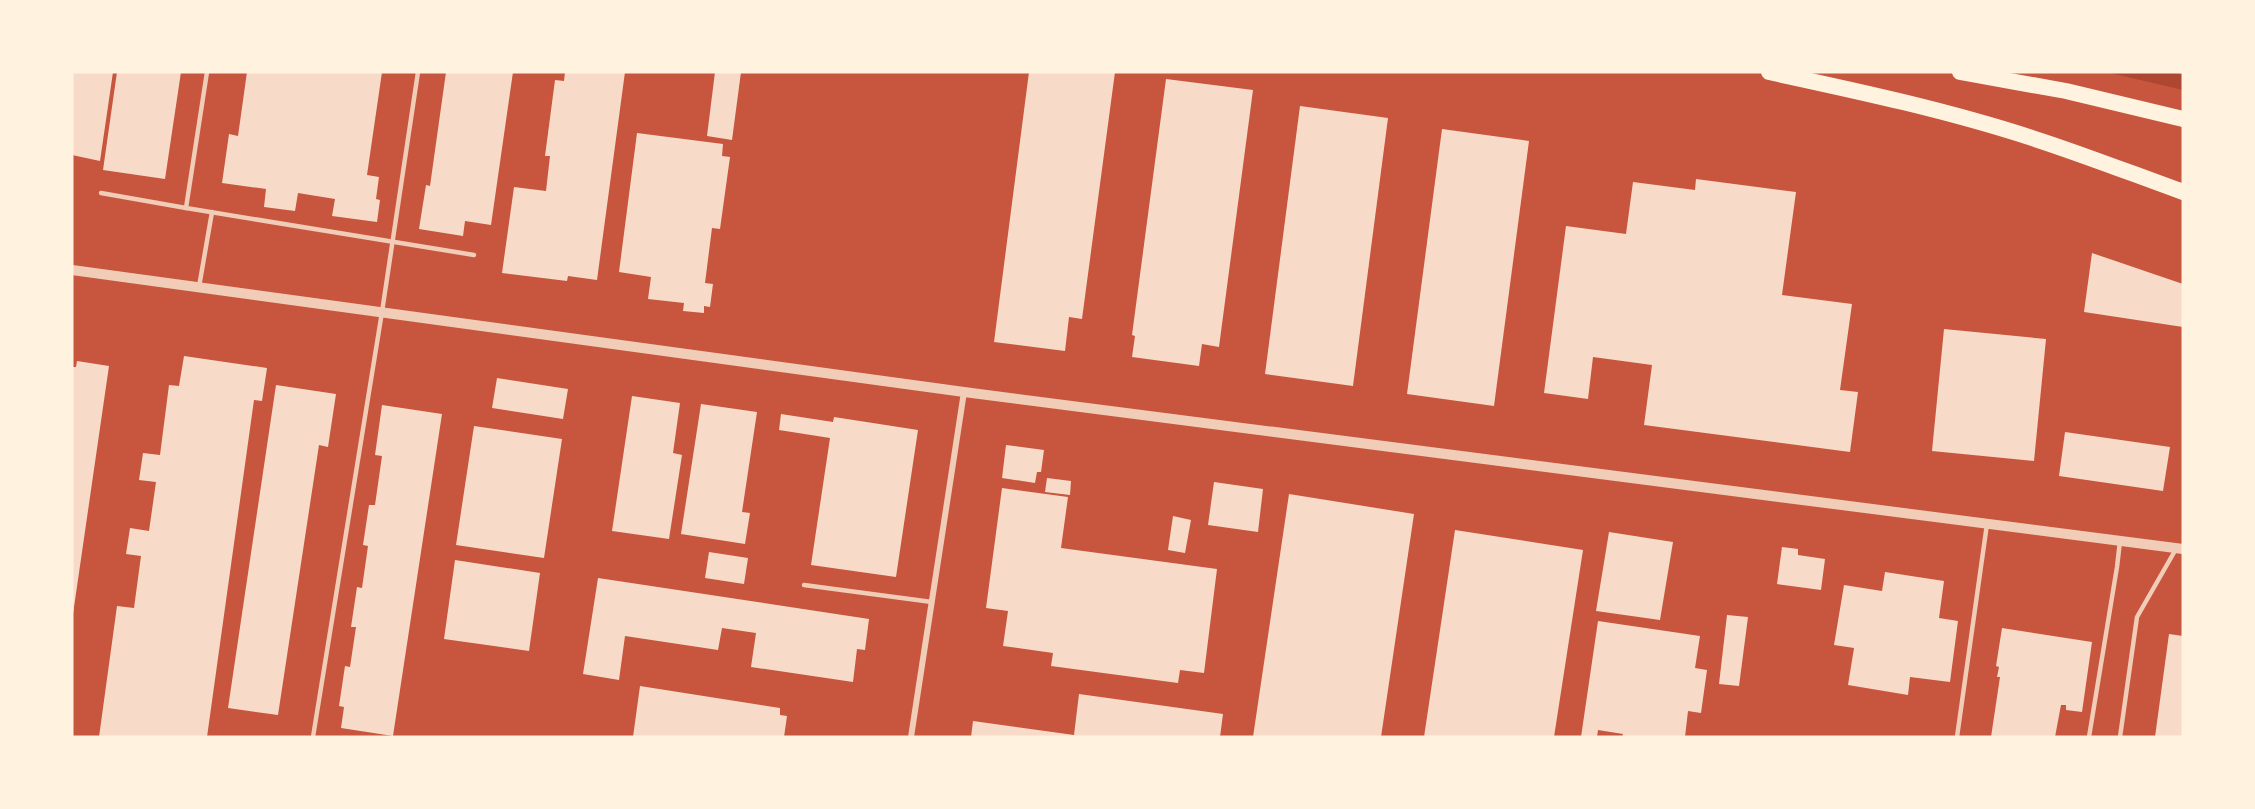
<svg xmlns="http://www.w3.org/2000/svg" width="2255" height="809" viewBox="0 0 2255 809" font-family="'DM Sans',sans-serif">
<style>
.green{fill:#ae4732}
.building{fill:#f7dbc8}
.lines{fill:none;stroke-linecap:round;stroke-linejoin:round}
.service{stroke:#f1ccb7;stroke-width:4.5}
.minor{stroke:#f1ccb7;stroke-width:6}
.tertiary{stroke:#f1ccb7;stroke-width:10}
.motorway{stroke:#fff3e0;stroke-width:16}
</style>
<rect width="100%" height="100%" fill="#c8553d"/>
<polygon class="green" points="2106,72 2171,72 2183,75 2183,90"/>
<g class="building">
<polygon points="72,72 113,72 100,161 72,155"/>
<polygon points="117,72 181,72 165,179 103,170"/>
<polygon points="247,72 382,72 367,175 379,177 376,199 380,200 377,222 332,216 335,199 298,193 295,211 264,207 266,189 222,183 229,134 238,136"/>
<polygon points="446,72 513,72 491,225 465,221 463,236 419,229 426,185 430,186"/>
<polygon points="565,72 625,72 597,280 568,276 567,281 502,273 514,187 546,191 550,156 545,156 555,80 564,81"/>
<polygon points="715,72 741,72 732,140 707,136"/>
<polygon points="1029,72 1115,72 1082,319 1069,317 1065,351 994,342"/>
<polygon points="1166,79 1253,90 1219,347 1202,344 1199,366 1132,357 1135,336 1132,335"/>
<polygon points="1300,106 1388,118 1353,386 1265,374"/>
<polygon points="1442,129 1529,141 1494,406 1407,394"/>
<polygon points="637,133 723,144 722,156 730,157 720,229 712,228 705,283 713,284 710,307 704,306 704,313 683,311 684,303 648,299 651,277 619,272"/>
<polygon points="1696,179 1796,192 1782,295 1852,304 1840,390 1858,392 1850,452 1644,425 1652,365 1593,357 1588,399 1544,393 1566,226 1626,234 1633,182 1695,190"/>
<polygon points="2092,253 2183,284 2183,327 2084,312"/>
<polygon points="1944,329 2046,339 2034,461 1932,451"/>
<polygon points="184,356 267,368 262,401 254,400 207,737 99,737 117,606 134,608 141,556 126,554 130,528 149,531 156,482 139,480 143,453 160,455 169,385 179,386"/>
<polygon points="77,361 109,366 73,614 72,367 76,367"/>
<polygon points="497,378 568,389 563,419 492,408"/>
<polygon points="276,385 336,394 328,447 319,445 278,715 228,708"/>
<polygon points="632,396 680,403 673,453 682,455 669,539 612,531"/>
<polygon points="701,404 757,412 742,512 750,513 745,544 681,534"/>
<polygon points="382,405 442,414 393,736 341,728 344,707 339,706 345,666 350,667 356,627 351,627 357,587 362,588 368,546 363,545 369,505 375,505 382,456 375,455"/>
<polygon points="781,414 833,422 834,417 918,430 896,577 811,565 830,438 779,430"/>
<polygon points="474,426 562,439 544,558 456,545"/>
<polygon points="2065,432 2170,447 2163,491 2059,476"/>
<polygon points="1006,445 1044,450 1041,472 1037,472 1035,483 1002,478"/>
<polygon points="1047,478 1071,481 1070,495 1045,492"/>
<polygon points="1214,482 1263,489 1258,532 1208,525"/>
<polygon points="1002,488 1068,497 1061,548 1217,569 1204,673 1180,670 1178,683 1051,666 1053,653 1003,646 1008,611 986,608"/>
<polygon points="1289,494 1414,514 1381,737 1253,737"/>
<polygon points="1173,516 1191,520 1185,553 1168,550"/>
<polygon points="1455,530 1583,550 1554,737 1424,737"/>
<polygon points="1609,532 1673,542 1660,620 1596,611"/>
<polygon points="1782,547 1798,549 1798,555 1825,559 1821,590 1777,584"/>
<polygon points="709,552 748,558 744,584 705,578"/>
<polygon points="455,560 540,573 529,651 444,639"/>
<polygon points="1885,572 1944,581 1939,618 1958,621 1950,682 1910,677 1908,695 1848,685 1854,648 1834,645 1844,585 1882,591"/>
<polygon points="598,578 869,619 865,650 857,649 853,682 751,667 756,633 722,628 718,650 625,636 619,680 583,674"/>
<polygon points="1727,615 1748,617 1739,686 1719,684"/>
<polygon points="1598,621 1700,636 1695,668 1707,670 1701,713 1688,711 1685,737 1622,737 1623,734 1598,730 1597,737 1581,737"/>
<polygon points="2002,628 2092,642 2082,712 2066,710 2066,705 2061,705 2055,737 1991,737 2000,677 1997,677 1999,667 1996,666"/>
<polygon points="2169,634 2183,636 2183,737 2155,737"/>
<polygon points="640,686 780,708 780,715 787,716 784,737 633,737"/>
<polygon points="1079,694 1223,714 1220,737 971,737 973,721 1074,735"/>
</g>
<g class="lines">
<g class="service">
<polyline points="207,72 186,208 474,255"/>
<polyline points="101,193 186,208"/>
<polyline points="199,287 212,212"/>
<polyline points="804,585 932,602"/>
<polyline points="313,737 382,312 418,72"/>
<polyline points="1957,737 1987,524"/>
<polyline points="2089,737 2117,567 2120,541"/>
<polyline points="2120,737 2137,617 2176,549"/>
</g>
<polyline class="minor" points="911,737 964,392"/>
<polyline class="tertiary" points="72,270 964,392 2183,549"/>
<g class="motorway">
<path d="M1769 72C1857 91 1946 110 2032 138 2082 154 2133 174 2183 192"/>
<polyline points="1960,72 2066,91 2183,119"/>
</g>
</g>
<rect width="2255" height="809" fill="none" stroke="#fff3e0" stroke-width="147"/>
</svg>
